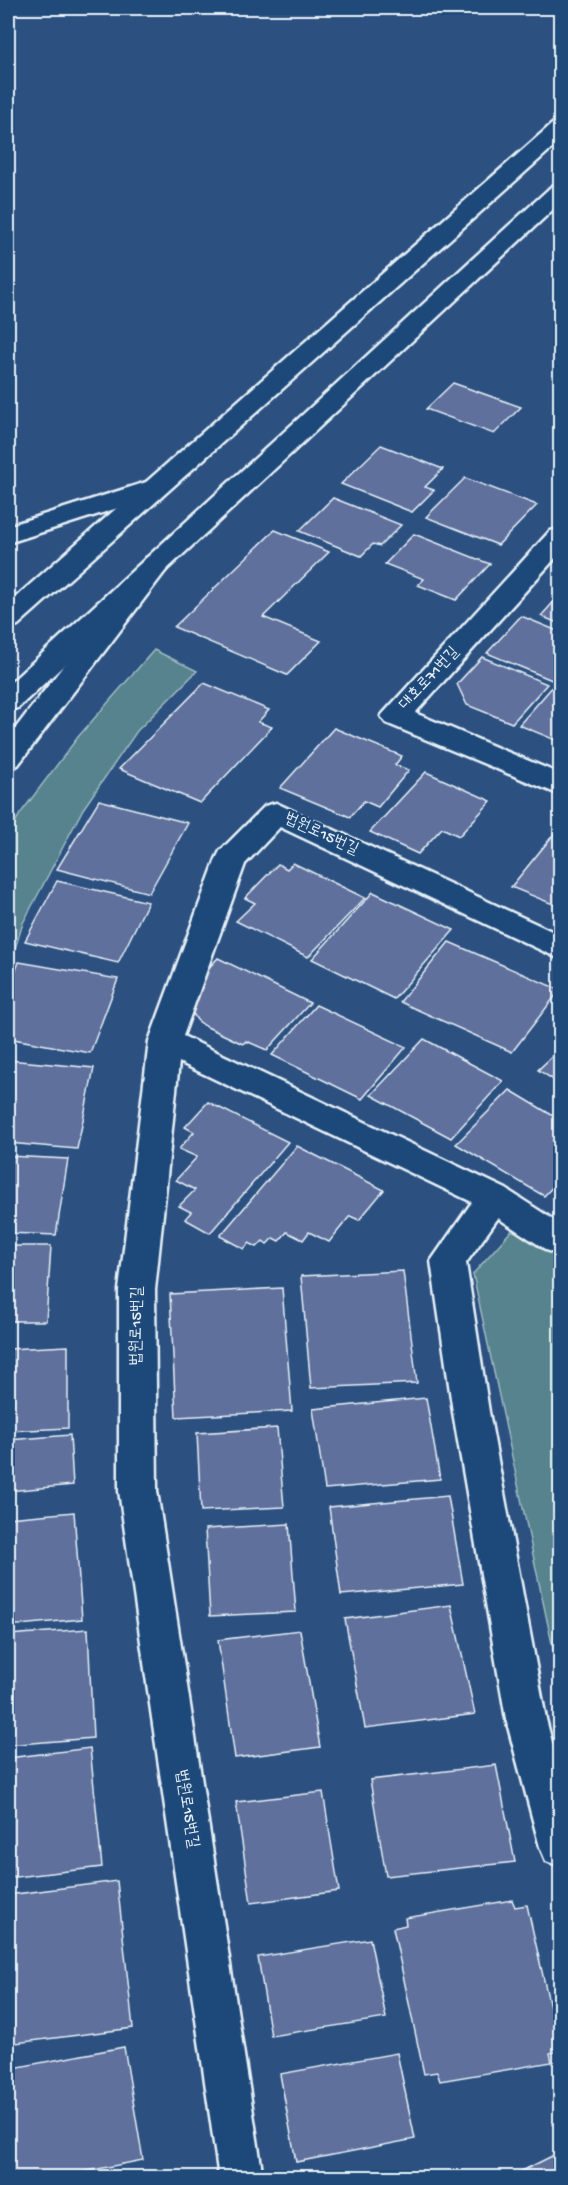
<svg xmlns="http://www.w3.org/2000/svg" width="568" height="2185" viewBox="0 0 568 2185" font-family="'Gochi Hand','Poor Story',sans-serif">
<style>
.green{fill:#56838d;stroke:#9fbac2;stroke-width:1.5}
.building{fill:#5f6f9d;stroke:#e8f1f8;stroke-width:1.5}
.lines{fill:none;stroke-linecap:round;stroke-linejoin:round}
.minor-casing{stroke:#e8f1f8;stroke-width:5}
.tertiary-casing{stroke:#e8f1f8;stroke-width:5}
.secondary-casing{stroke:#e8f1f8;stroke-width:5}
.minor{fill:#1f4a7a;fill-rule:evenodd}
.tertiary{fill:#1f4a7a;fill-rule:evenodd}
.secondary{fill:#1f4a7a;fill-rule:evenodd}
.labels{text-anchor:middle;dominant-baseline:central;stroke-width:5;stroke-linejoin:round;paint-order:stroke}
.street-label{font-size:16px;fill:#e8f1f8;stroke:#1f4a7a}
</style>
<rect width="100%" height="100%" fill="#2c5181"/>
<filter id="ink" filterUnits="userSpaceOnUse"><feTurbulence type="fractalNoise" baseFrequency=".0167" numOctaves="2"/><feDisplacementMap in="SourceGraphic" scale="12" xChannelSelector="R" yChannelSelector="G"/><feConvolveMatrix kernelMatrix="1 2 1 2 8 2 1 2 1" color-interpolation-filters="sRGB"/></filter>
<g filter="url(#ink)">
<g class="green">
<polygon points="154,650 197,671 137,731 83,809 23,923 8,971 8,836 20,814 78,737"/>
<polygon points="511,1231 527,1231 560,1256 560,1681 473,1274"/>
</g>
<g class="building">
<polygon points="453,383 521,407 494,434 426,409"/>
<polygon points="381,445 443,469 425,487 434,490 412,512 341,484"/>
<polygon points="465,478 537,505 498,545 426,517"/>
<polygon points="333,498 401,525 380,546 373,544 361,556 299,531"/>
<polygon points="275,530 329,552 263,617 321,641 287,675 174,627"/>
<polygon points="414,534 490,564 456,600 418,585 424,579 385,564"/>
<polygon points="560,595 560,624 541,616"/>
<polygon points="521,616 560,632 560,670 552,680 487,653"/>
<polygon points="482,657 547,684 512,723 467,705 457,684"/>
<polygon points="204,683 269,710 258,722 272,727 200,803 119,769"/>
<polygon points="554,685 560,688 560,742 519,725"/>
<polygon points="334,728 402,756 395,765 409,770 378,807 364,801 350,817 280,788"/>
<polygon points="426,772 491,801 459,836 442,828 418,854 370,832"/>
<polygon points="99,800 188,823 149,893 57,869"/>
<polygon points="554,834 560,836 560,907 511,887"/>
<polygon points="293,863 365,898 308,957 236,921 255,903 245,898 278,864 287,869"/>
<polygon points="57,881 148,902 118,963 25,941"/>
<polygon points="373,892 454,930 394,999 312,959"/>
<polygon points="449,942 560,990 512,1052 400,1002"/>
<polygon points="218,958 310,1003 267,1050 246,1041 243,1044 205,1026 197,1020 189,1007 190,997 203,983 197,980"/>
<polygon points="19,962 118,979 90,1053 8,1038 8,991"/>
<polygon points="316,1005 406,1047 362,1099 272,1055"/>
<polygon points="424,1039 503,1081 451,1138 371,1095"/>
<polygon points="560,1049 560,1084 538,1070"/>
<polygon points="8,1060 94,1068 77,1149 8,1143"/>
<polygon points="510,1090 560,1120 560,1179 544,1196 456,1144"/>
<polygon points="208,1102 288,1142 210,1233 185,1219 191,1212 179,1206 195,1190 176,1180 197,1157 179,1149 194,1132 185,1127"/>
<polygon points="297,1146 384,1190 359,1220 350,1216 329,1242 309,1232 303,1240 287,1232 279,1241 273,1238 267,1244 263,1241 257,1247 249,1243 244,1249 220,1236"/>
<polygon points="8,1156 68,1159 56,1235 8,1233"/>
<polygon points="8,1246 51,1246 46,1321 8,1321"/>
<polygon points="403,1271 417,1383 311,1388 301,1276"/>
<polygon points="282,1288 292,1411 176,1417 170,1294"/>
<polygon points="68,1346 68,1428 8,1431 8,1349"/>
<polygon points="426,1398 440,1479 325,1489 313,1409"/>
<polygon points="277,1428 284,1507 201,1511 197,1433"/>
<polygon points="70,1435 73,1485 8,1491 8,1440"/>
<polygon points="448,1496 463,1584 341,1595 329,1507"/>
<polygon points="74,1512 82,1619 8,1626 8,1518"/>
<polygon points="289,1524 296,1612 210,1616 205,1529"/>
<polygon points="451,1605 475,1714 365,1728 345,1619"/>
<polygon points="88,1629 93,1738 8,1745 8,1635"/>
<polygon points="300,1630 320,1747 235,1758 218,1640"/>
<polygon points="90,1748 102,1867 8,1878 8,1758"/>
<polygon points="496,1765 515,1862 386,1876 370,1780"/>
<polygon points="323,1792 339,1891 251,1903 236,1802"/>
<polygon points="117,1881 133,2028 8,2044 8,1895"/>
<polygon points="512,1900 515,1907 527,1905 560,2051 550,2053 552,2062 440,2081 437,2072 424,2074 393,1928 406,1925 405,1918"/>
<polygon points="370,1939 386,2018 271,2036 258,1957"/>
<polygon points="124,2047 143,2160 53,2178 8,2178 8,2069"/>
<polygon points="397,2053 415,2139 296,2162 280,2074"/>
<polygon points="560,2152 560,2178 508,2178"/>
</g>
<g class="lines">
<g class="minor-casing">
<g id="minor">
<polygon points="560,529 560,553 415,713 560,774 560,795 386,723 381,716 550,531"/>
<polygon points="276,803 560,935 560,959 280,827 245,864 183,1036 506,1189 560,1224 560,1255 548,1251 498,1218 466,1263 489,1412 546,1719 560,1773 560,1866 546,1861 540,1847 506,1719 453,1412 431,1261 472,1202 179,1062 155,1290 157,1491 263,2178 219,2178 119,1491 119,1290 149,1041 216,859 220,851 265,806"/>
</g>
</g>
<g class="tertiary-casing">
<g id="tertiary">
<polygon points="560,122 560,141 18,625 8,628 8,604 552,124"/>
<polygon points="560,184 560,203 18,708 8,710 8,685 552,186"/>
</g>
</g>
<g class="secondary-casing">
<g id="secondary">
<polygon points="156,479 165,481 169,487 165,493 8,543 8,526"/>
<polygon points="156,555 166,558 170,564 166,570 18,765 8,768 8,738 146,558"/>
</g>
</g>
<use href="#minor" class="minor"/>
<use href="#tertiary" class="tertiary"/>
<use href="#secondary" class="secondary"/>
</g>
</g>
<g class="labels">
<g class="street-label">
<text transform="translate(430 679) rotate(-47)">대호로71번길</text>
<text transform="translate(321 835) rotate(25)">법원로15번길</text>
<text transform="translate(138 1326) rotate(-89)">법원로15번길</text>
<text transform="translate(186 1809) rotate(81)">법원로15번길</text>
</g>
</g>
<rect width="568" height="2185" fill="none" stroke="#1f4a7a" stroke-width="30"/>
<rect x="15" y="15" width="538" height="2155" fill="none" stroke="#e8f1f8" stroke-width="2" filter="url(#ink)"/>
</svg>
